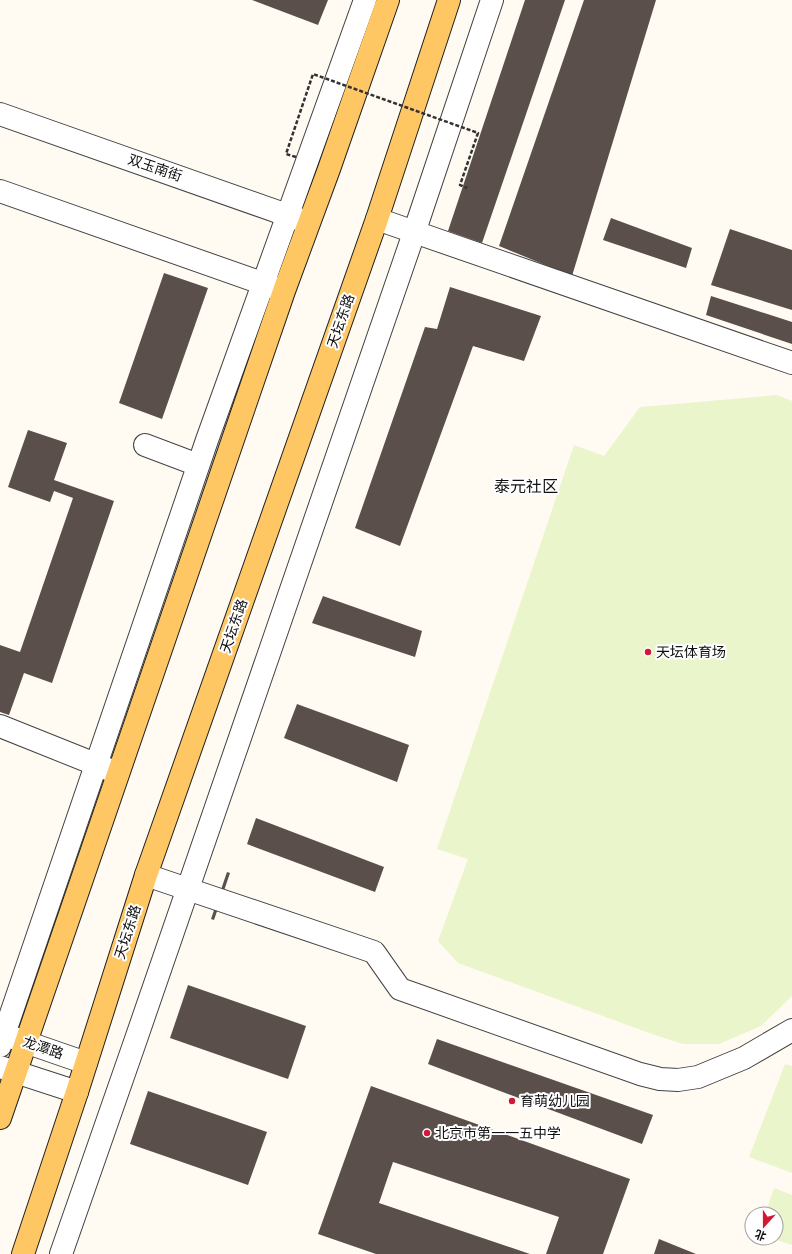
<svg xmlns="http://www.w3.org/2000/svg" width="792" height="1254" viewBox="0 0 792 1254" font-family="'Zilla Slab','Noto Sans SC',serif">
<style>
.pitch{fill:#ebf5cb}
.building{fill:#5a4f4b}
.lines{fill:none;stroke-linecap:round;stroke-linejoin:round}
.minor-casing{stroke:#434343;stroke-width:24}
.major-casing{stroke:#212121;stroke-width:24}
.minor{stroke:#fff;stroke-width:22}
.major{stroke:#ffc763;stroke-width:22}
.path-bridge{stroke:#323232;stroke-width:2.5;stroke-dasharray:4 2;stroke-linecap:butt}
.poi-dot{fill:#d01937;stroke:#fff;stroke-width:1.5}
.labels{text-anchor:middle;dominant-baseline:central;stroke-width:4;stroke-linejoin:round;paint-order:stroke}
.street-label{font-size:14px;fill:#101010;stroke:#fff}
.poi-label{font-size:14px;fill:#101010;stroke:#fff;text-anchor:start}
.quarter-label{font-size:16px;fill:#101010;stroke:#fff}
</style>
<rect width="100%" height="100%" fill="#fffbf3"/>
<g class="pitch">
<polygon points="777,395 792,401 792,996 761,1026 719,1044 683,1044 652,1034 458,963 438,941 468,859 437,849 574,445 604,456 640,407"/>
<polygon points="785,1064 792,1066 792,1173 749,1157"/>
<polygon points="774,1188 792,1195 792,1245 771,1238 776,1238 776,1214 765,1214"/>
</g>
<g class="building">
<polygon points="252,0 328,0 318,25"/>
<polygon points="525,0 565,0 482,243 448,231"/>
<polygon points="584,0 656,0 572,276 499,246"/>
<polygon points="611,218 692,248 686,268 603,240"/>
<polygon points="730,229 792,250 792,310 711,285"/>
<polygon points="164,273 208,288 162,419 119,403"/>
<polygon points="450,287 541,316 524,361 473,346 400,546 355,528 425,327 437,329"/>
<polygon points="711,296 792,322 792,344 706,315"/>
<polygon points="28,430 67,443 54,480 114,501 52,683 24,673 9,715 0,712 0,645 20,652 73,498 54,491 50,502 8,487"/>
<polygon points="323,596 422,631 415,657 312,623"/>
<polygon points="297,704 409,745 397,782 284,738"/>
<polygon points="256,818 384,867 375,892 247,844"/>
<polygon points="227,872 230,873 214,920 211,919"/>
<polygon points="188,985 306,1026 288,1079 170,1038"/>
<polygon points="437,1039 653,1115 642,1144 428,1064"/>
<polygon points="371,1086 630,1179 603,1254 546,1254 559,1217 393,1162 379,1203 530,1254 376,1254 318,1234"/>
<polygon points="148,1091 267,1132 248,1185 130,1144"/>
<polygon points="659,1239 696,1254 654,1254"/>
</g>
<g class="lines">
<g class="minor-casing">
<g id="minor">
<polyline points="0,114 301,220"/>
<polyline points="0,191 276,288"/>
<polyline points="377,219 792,363"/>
<polyline points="145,445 198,465"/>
<polyline points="0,726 110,770"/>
<polyline points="146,875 374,952 400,989 640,1074 660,1079 678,1080 698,1077 744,1058 792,1030"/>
<polyline points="8,1036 86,1063"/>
<polyline points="0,1046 207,440 365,0"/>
<polyline points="0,1067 77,1092"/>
<polyline points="61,1254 135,1042 414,233 492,0"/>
</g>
</g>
<g class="major-casing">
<g id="major">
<polyline points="0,1118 284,291 329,169 388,0"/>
<polyline points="23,1254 77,1092 146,875 377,219 449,0"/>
</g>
</g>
<use href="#minor" class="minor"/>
<use href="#major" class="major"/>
<polyline class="path-bridge" points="296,157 286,154 313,74 478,133 460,185 467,188"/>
</g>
<g class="poi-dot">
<circle cx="648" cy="652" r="4"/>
<circle cx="512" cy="1101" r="4"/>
<circle cx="427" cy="1133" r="4"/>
</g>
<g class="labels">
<g class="street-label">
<text transform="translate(155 168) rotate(19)">双玉南街</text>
<text transform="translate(341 321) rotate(-71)">天坛东路</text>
<text transform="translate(234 626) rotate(-71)">天坛东路</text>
<text transform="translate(128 932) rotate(-72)">天坛东路</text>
<text transform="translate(43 1048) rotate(19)">龙潭路</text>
</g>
<g class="poi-label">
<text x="656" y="652">天坛体育场</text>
<text x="520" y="1101">育萌幼儿园</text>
<text x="435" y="1133">北京市第一一五中学</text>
</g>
<g class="quarter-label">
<text x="526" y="486">泰元社区</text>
</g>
</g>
<g transform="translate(764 1226) rotate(201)"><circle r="19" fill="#ffffff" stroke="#9f9f9f"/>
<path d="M0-3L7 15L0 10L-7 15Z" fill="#d01937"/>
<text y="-6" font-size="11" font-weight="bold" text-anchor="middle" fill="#101010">北</text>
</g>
</svg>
